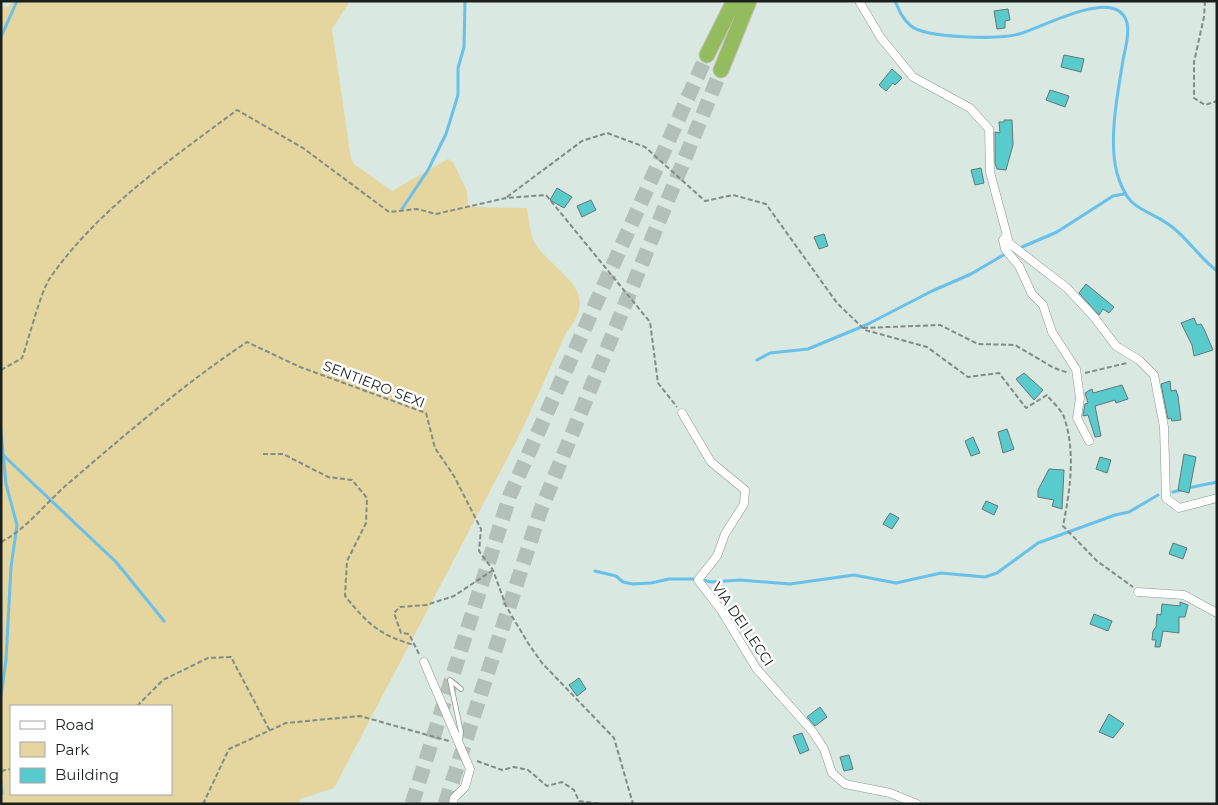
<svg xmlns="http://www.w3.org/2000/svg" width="1218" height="805" viewBox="0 0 1218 805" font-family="Montserrat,sans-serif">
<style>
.green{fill:#e5d59f;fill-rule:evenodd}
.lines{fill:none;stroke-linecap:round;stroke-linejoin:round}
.stream{stroke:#69c0e9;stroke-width:3}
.building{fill:#59cbcd;stroke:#667676}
.motorway-tunnel{stroke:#b3c0b9;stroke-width:15;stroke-dasharray:15 8;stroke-linecap:butt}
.service-casing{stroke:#8a9790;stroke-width:5.5}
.minor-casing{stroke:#8a9790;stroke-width:9}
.motorway-casing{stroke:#c4c5c4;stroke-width:17}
.path{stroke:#828c87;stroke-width:2;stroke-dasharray:5 2.5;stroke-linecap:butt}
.service{stroke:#fff;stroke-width:4}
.minor{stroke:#fff;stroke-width:8}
.motorway{stroke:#95bb5f;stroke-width:15}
.labels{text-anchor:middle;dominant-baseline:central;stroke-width:5;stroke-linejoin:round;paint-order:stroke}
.street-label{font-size:14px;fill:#1b201e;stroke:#fff}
</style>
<rect width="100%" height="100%" fill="#d9e8e0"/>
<path class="green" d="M13 1H350L332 29 351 159 354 164 392 191 448 159 453 162 467 191 468 205 474 207 527 208C529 218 530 237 536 245 559 277 602 290 566 333L521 432 334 788 300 799 299 804H1V8L9 6ZM11 706H171V794H11Z"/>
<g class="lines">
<g class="stream">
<path d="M895 1C899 10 903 20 911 26 926 38 1000 40 1019 34 1042 27 1093 0 1115 9 1121 11 1126 17 1127 23 1130 34 1125 49 1123 60 1118 93 1108 140 1117 173 1128 212 1143 206 1171 226 1188 239 1200 258 1217 271"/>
<polyline points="1,37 17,1"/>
<polyline points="402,209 428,170 446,134 458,95 458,68 464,47 465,1"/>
<polyline points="1022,247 1057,232 1113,196 1124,194"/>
<polyline points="757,360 770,353 808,349 866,325 932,291 971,274 1005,254"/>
<polyline points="1,431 6,484 17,525 11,567 6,660 1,696"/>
<polyline points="3,455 116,562 164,621"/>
<polyline points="1188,488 1217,482"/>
<polyline points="1173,492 1182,490"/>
<polyline points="595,571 616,576 623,582 633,584 651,583 669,579 699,579 711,582 740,580 790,584 854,575 896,583 941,573 985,577 997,573 1038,543 1115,515 1129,512 1158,495"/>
<polyline points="1,782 2,794"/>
</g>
</g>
<g class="building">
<polygon points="1008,9 1010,20 1005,21 1005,28 997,29 994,11"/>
<polygon points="1064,55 1084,59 1081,72 1061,67"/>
<polygon points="892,69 902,78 895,85 893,83 886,91 879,85"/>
<polygon points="1050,90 1069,96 1065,107 1046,100"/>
<polygon points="1004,120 1012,120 1013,145 1006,170 997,169 995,163 995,132 1000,133 999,122 1004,122"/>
<polygon points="981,168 984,183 975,185 971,170"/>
<polygon points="557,188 572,197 564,208 550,200"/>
<polygon points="591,200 596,210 582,217 577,206"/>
<polygon points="824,234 828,246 819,249 814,237"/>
<polygon points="1086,284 1114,307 1109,313 1103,309 1099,315 1079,293"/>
<polygon points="1194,318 1197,325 1201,324 1204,329 1213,350 1194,356 1192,345 1181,323"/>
<polygon points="1024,373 1043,390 1034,400 1016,379"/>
<polygon points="1170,381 1171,391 1176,390 1178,396 1181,420 1172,421 1171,418 1168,419 1161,384"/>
<polygon points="1122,385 1128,399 1116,403 1115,400 1095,406 1101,436 1095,437 1088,415 1083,416 1085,404 1088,403 1085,393 1092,389 1093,393"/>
<polygon points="1007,429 1014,449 1003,453 998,432"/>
<polygon points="973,437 980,453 971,456 965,441"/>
<polygon points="1184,454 1196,457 1189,493 1178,490"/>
<polygon points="1100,457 1111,460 1107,473 1096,469"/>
<polygon points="1049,469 1064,470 1062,509 1052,506 1054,500 1038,497 1038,490"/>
<polygon points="986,501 998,506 994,515 982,509"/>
<polygon points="890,513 899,518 892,529 883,524"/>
<polygon points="1173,543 1187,548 1183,559 1169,554"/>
<polygon points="1180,602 1188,605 1185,617 1179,617 1179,633 1163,631 1160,647 1155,647 1156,640 1152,640 1153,631 1156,627 1157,614 1161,615 1162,604 1180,606"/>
<polygon points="1094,614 1112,621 1108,631 1090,624"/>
<polygon points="579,678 586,689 577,696 569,685"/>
<polygon points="820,707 827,717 815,726 807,717"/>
<polygon points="1109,714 1124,724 1113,738 1099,732"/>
<polygon points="802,733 809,750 800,754 793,736"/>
<polygon points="849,755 853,769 844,771 840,757"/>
</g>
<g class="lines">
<g class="motorway-tunnel">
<polyline points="412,804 510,495 707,55"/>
<polyline points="445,804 540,512 721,70"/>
</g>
<g class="service-casing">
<polyline id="service" points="460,742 461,732 450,680 461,689"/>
</g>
<g class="minor-casing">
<g id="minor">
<polyline points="859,1 881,38 913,77 970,108 989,129 990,172 1009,243 1067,288 1094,317 1116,346 1139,360 1154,375 1164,427 1166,498 1179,508 1217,498"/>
<polyline points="1006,236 1003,240 1005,249 1019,266 1032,294 1043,305 1052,332 1076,369 1080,398 1077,418 1089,441"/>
<polyline points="682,413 711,462 745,490 744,504 725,534 717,556 698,580 721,610 756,668 813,732 824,749 832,773 845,784 890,793 917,804"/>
<polyline points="1138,592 1184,595 1217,613"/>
<polyline points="424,662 470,769 465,787 454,798 453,804"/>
</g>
</g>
<g class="motorway-casing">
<g id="motorway">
<polyline points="707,55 734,1"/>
<polyline points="721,70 749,1"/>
</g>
</g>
<g class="path">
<polyline points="1205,1 1204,17 1194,62 1194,98 1205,105 1217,101"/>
<path d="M507 197 582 141 607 133 645 147 705 201 733 195 766 204 837 303 865 330 927 347 968 377 999 373 1026 408 1047 395C1052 402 1061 409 1064 417 1076 452 1070 491 1063 526L1097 561 1133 587"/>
<polyline points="863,328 940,325 978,344 1015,345 1054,368 1069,373"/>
<path d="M1 370 22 358C29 339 40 293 50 278 98 209 170 160 237 110L303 148 389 212 417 209 436 214 506 198 546 195 650 322 658 383 677 407"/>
<polyline points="1085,373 1127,363"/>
<path d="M263 454H283L328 477 352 480 367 498 366 523 347 561 345 596C368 624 379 635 414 645"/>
<path d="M1 542C28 528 47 501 70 482 127 433 184 384 247 342L300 367 426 413 435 448 454 476 481 529 479 551 493 570 506 606 528 643 542 663 614 738 633 804"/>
<polyline points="419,654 409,634 401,633 394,613 400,607 426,605 454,596 493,570"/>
<polyline points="137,706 163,680 208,658 231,657 270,731"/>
<polyline points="477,761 502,770 514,767 528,770 547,786 562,782 574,790 579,801 602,804"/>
<polyline points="1,771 11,769"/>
<polyline points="98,804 107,804"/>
<polyline points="203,804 229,749 286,723 360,716 449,741"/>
</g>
<use href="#service" class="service"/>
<use href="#minor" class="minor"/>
<use href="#motorway" class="motorway"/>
</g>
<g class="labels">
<g class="street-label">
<text transform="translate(374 384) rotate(21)">SENTIERO SEXI</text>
<text transform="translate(743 624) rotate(56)">VIA DEI LECCI</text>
</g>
</g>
<rect width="1218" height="805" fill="none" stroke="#1b201e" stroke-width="5"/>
<rect x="10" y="705" width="162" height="90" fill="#ffffff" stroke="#a4a6a5"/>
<rect x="20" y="721" width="25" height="8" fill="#ffffff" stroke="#a4a6a5"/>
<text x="55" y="730" font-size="15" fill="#1b201e">Road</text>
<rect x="20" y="742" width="25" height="15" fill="#e5d59f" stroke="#a4a6a5"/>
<text x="55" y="755" font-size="15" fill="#1b201e">Park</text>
<rect x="20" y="768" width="25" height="15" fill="#59cbcd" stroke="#a4a6a5"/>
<text x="55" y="780" font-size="15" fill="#1b201e">Building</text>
</svg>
